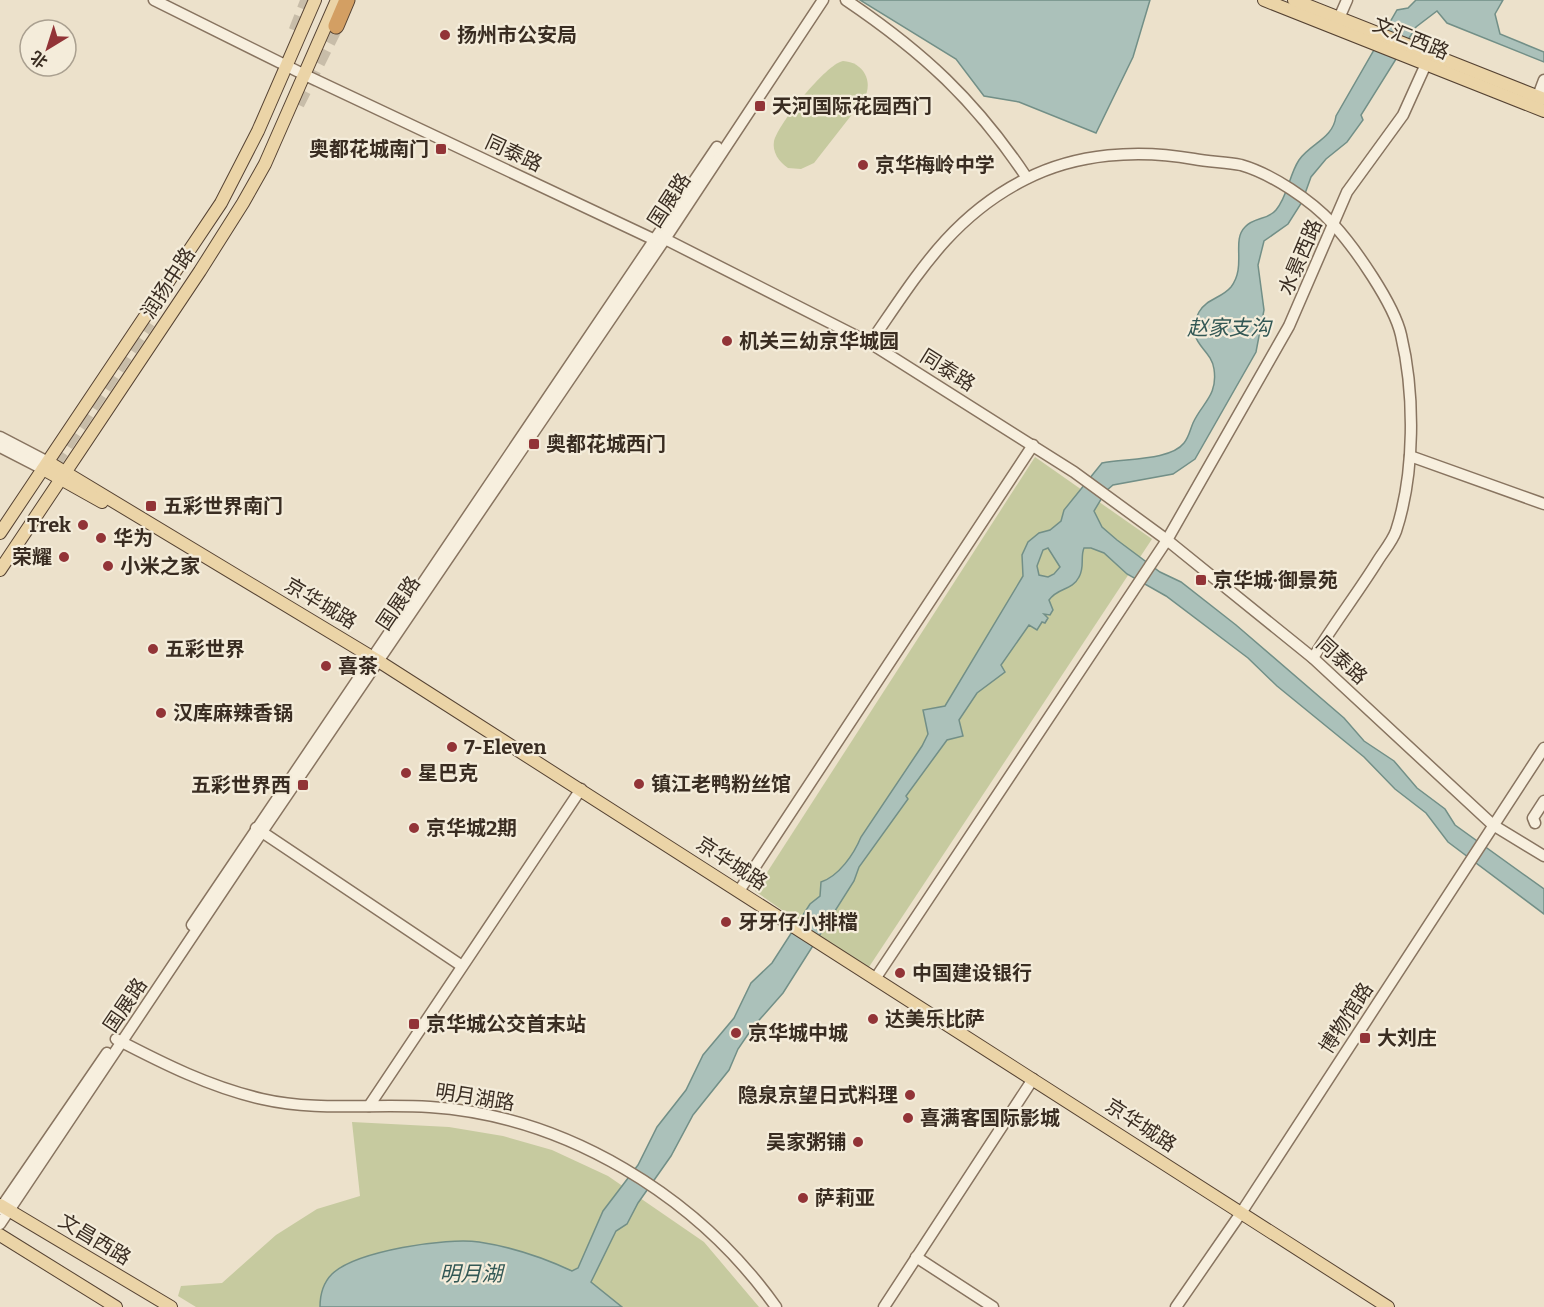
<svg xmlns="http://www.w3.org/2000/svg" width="1544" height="1307" viewBox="0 0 1544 1307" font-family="Bitter,'Noto Sans SC',serif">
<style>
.green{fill:#c6ca9f}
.water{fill:#abc1ba;stroke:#728f87;stroke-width:1.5;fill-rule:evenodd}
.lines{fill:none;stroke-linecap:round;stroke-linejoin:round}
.highway-tunnel{stroke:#c8bda9;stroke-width:15;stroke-dasharray:15 8;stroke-linecap:butt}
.minor-casing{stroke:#887460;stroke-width:13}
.major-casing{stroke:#564333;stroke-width:14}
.highway-casing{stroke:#564333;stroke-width:17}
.minor{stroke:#f7efde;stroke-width:10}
.major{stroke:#ebd4a7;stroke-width:12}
.highway{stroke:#d39f63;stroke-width:15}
.poi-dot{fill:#923437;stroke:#f4ecda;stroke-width:2}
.labels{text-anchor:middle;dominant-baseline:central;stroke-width:4.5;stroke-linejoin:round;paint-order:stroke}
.poi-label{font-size:20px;font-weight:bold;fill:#3a2d22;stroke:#f4ecda;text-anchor:start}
.street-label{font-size:20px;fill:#3a2d22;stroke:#f4ecda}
.water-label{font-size:21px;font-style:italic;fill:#335855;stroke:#f4ecda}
</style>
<rect width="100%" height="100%" fill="#ece1cb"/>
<g class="green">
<path d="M843 61C863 62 874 81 864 99L814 163 801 169 788 168C779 162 772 152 774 141 778 124 826 64 843 61Z"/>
<polygon points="1035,457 1152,539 867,970 755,891"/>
<polygon points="352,1122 449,1127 503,1136 552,1150 608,1176 704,1242 759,1307 196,1307 178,1296 181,1286 222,1283 276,1235 317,1209 360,1196"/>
</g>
<g class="water">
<polygon points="860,0 1150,0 1133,57 1096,133 1019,102 984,96 956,59"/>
<path d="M1416 0H1503L1495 14 1500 34 1544 52V62L1447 23 1437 11 1416 27 1361 115 1363 120 1347 142 1326 159 1311 177 1302 202 1288 224 1264 241 1258 265 1264 310 1256 352 1195 459 1173 474 1113 485 1106 491 1094 511 1102 527 1117 540 1160 572 1181 582 1236 625 1344 718 1364 741 1394 761 1417 788 1445 809 1455 825 1544 889V914L1448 842 1426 813 1395 789 1364 757 1277 686 1248 658 1166 596 1127 574 1104 553 1091 548H1084C1080 557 1085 567 1079 577 1072 591 1058 587 1049 600L1053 610 1050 615 1044 614 1048 618 1045 623 1042 622 1037 630 1029 625 1001 665 1005 672 977 693 959 720 963 736 947 740 906 796 908 799 859 867 854 881 783 993 753 1027 738 1049 729 1070 693 1115 671 1156 638 1203 627 1224 616 1231 591 1282 622 1307H320C320 1294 323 1283 332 1274 356 1251 447 1237 479 1242 512 1247 542 1257 572 1271L578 1268 603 1211 638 1165 657 1127 686 1090 703 1055 734 1018 751 983 772 963 810 904 820 896 821 882C839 876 854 854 861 837L922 746 928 734 923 710 945 706 1023 576 1022 555 1028 542 1039 533 1050 530 1061 521 1064 510 1102 463C1124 458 1170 461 1184 443 1189 437 1190 430 1193 423 1202 403 1218 396 1214 369 1211 347 1183 343 1199 312 1206 299 1222 298 1231 287 1247 266 1231 241 1245 227 1254 217 1268 220 1276 210 1288 196 1289 175 1299 160 1311 143 1333 139 1336 116L1397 10 1408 8ZM1048 548 1060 567 1054 574 1048 577 1039 575 1037 566 1043 550Z"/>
</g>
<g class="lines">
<g class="highway-tunnel">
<polyline points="296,31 308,0"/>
<polyline points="297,104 336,26"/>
<polyline points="53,464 148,322"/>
</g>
<g class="minor-casing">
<g id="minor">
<polyline points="154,0 305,75 655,240 665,239 870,343 1074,472 1167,540 1313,658 1493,825 1544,856"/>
<path d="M846 0C923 52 975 100 1027 178"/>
<polyline points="1336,25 1347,0"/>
<polyline points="1538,96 1544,80"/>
<path d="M870 343C916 277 950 217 1026 179 1077 153 1138 149 1194 159 1209 162 1226 162 1241 165 1272 174 1311 200 1333 224 1355 248 1394 304 1401 335 1415 394 1415 473 1396 531 1392 542 1383 552 1377 562 1357 594 1333 625 1313 658"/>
<polyline points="0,437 48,462"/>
<polyline points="0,447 43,469"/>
<polyline points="1410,456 1544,504"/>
<polyline points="1535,823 1533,818 1544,801"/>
<polyline points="256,828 462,966"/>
<polyline points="739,891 1033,445"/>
<polyline points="192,925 717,147"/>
<polyline points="875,979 1167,540 1289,326 1347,192 1403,115 1426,64"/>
<path d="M116 1039C164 1064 210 1087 262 1099 318 1112 374 1103 430 1107 566 1116 697 1196 776 1307"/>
<polyline points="369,1106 581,789"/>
<polyline points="0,1209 107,1053"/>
<polyline points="0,1224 262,832 665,239 823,0"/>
<polyline points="916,1257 993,1307"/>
<polyline points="884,1307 1033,1079"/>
<polyline points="1176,1307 1241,1213 1544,748"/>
</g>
</g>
<g class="major-casing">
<g id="major">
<polyline points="1264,0 1544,111"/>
<polyline points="1294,0 1544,99"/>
<polyline points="48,462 380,662 1388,1307"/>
<polyline points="43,469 102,502"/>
<polyline points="0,533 221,203 258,131 315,0"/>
<polyline points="0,570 200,271 243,203 265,164 337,0"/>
<polyline points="0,1205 171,1307"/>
<polyline points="0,1235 116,1307"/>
</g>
</g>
<g class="highway-casing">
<polyline id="highway" points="336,26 347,0"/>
</g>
<use href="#minor" class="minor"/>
<use href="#major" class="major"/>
<use href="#highway" class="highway"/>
</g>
<g class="poi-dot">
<circle cx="445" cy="35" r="6"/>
<rect x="754" y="100" width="12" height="12" rx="3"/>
<rect x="435" y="143" width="12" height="12" rx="3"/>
<circle cx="863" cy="165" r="6"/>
<circle cx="727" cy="341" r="6"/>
<rect x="528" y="438" width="12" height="12" rx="3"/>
<rect x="145" y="500" width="12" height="12" rx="3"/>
<circle cx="83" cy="525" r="6"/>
<circle cx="101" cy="538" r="6"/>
<circle cx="64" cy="557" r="6"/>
<circle cx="108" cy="566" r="6"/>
<rect x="1195" y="574" width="12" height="12" rx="3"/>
<circle cx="153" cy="649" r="6"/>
<circle cx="326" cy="666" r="6"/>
<circle cx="161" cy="713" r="6"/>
<circle cx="452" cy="747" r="6"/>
<circle cx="406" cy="773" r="6"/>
<circle cx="639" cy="784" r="6"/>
<rect x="297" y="779" width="12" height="12" rx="3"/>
<circle cx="414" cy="828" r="6"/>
<circle cx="726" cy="922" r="6"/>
<circle cx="900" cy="973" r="6"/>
<circle cx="873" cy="1019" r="6"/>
<rect x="408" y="1018" width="12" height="12" rx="3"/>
<circle cx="736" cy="1033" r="6"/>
<rect x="1359" y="1032" width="12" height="12" rx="3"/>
<circle cx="910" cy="1095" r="6"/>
<circle cx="908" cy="1118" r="6"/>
<circle cx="858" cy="1142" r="6"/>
<circle cx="803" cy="1198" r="6"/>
</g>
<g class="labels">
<g class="poi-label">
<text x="457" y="35">扬州市公安局</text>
<text x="772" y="106">天河国际花园西门</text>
<text x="429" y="149" text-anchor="end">奥都花城南门</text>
<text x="875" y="165">京华梅岭中学</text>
<text x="739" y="341">机关三幼京华城园</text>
<text x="546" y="444">奥都花城西门</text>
<text x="163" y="506">五彩世界南门</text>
<text x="71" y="525" text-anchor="end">Trek</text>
<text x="113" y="538">华为</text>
<text x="52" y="557" text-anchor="end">荣耀</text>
<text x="120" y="566">小米之家</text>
<text x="1213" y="580">京华城·御景苑</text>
<text x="165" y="649">五彩世界</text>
<text x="338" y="666">喜茶</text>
<text x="173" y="713">汉库麻辣香锅</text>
<text x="464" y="747">7-Eleven</text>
<text x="418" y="773">星巴克</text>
<text x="651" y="784">镇江老鸭粉丝馆</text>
<text x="291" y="785" text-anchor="end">五彩世界西</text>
<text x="426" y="828">京华城2期</text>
<text x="738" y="922">牙牙仔小排檔</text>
<text x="912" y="973">中国建设银行</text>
<text x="885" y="1019">达美乐比萨</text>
<text x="426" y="1024">京华城公交首末站</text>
<text x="748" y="1033">京华城中城</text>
<text x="1377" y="1038">大刘庄</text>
<text x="898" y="1095" text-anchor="end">隐泉京望日式料理</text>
<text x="920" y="1118">喜满客国际影城</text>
<text x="846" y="1142" text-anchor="end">吴家粥铺</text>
<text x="815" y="1198">萨莉亚</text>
</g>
<g class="street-label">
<text transform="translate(1411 38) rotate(22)">文汇西路</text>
<text transform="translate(514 153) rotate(25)">同泰路</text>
<text transform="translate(669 200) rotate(-57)">国展路</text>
<text transform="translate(1300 257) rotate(-67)">水景西路</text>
<text transform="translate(168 283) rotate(-57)">润扬中路</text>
<text transform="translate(948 370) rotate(32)">同泰路</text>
<text transform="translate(321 603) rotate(31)">京华城路</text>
<text transform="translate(398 603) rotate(-56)">国展路</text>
<text transform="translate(1342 660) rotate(42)">同泰路</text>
<text transform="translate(732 863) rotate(33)">京华城路</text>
<text transform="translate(125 1005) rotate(-56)">国展路</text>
<text transform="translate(1346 1018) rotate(-57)">博物馆路</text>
<text transform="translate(475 1097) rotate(9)">明月湖路</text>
<text transform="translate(1141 1125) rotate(33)">京华城路</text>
<text transform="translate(95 1239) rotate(31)">文昌西路</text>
</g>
<g class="water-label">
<text x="1229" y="328">赵家支沟</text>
<text x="471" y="1274">明月湖</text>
</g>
</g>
<g transform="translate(48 48) rotate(218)"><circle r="28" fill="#f4ecda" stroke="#aaa090" stroke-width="1.5"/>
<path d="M0-4.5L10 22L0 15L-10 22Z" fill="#923437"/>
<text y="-9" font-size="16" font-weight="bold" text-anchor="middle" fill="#3a2d22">北</text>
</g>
</svg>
